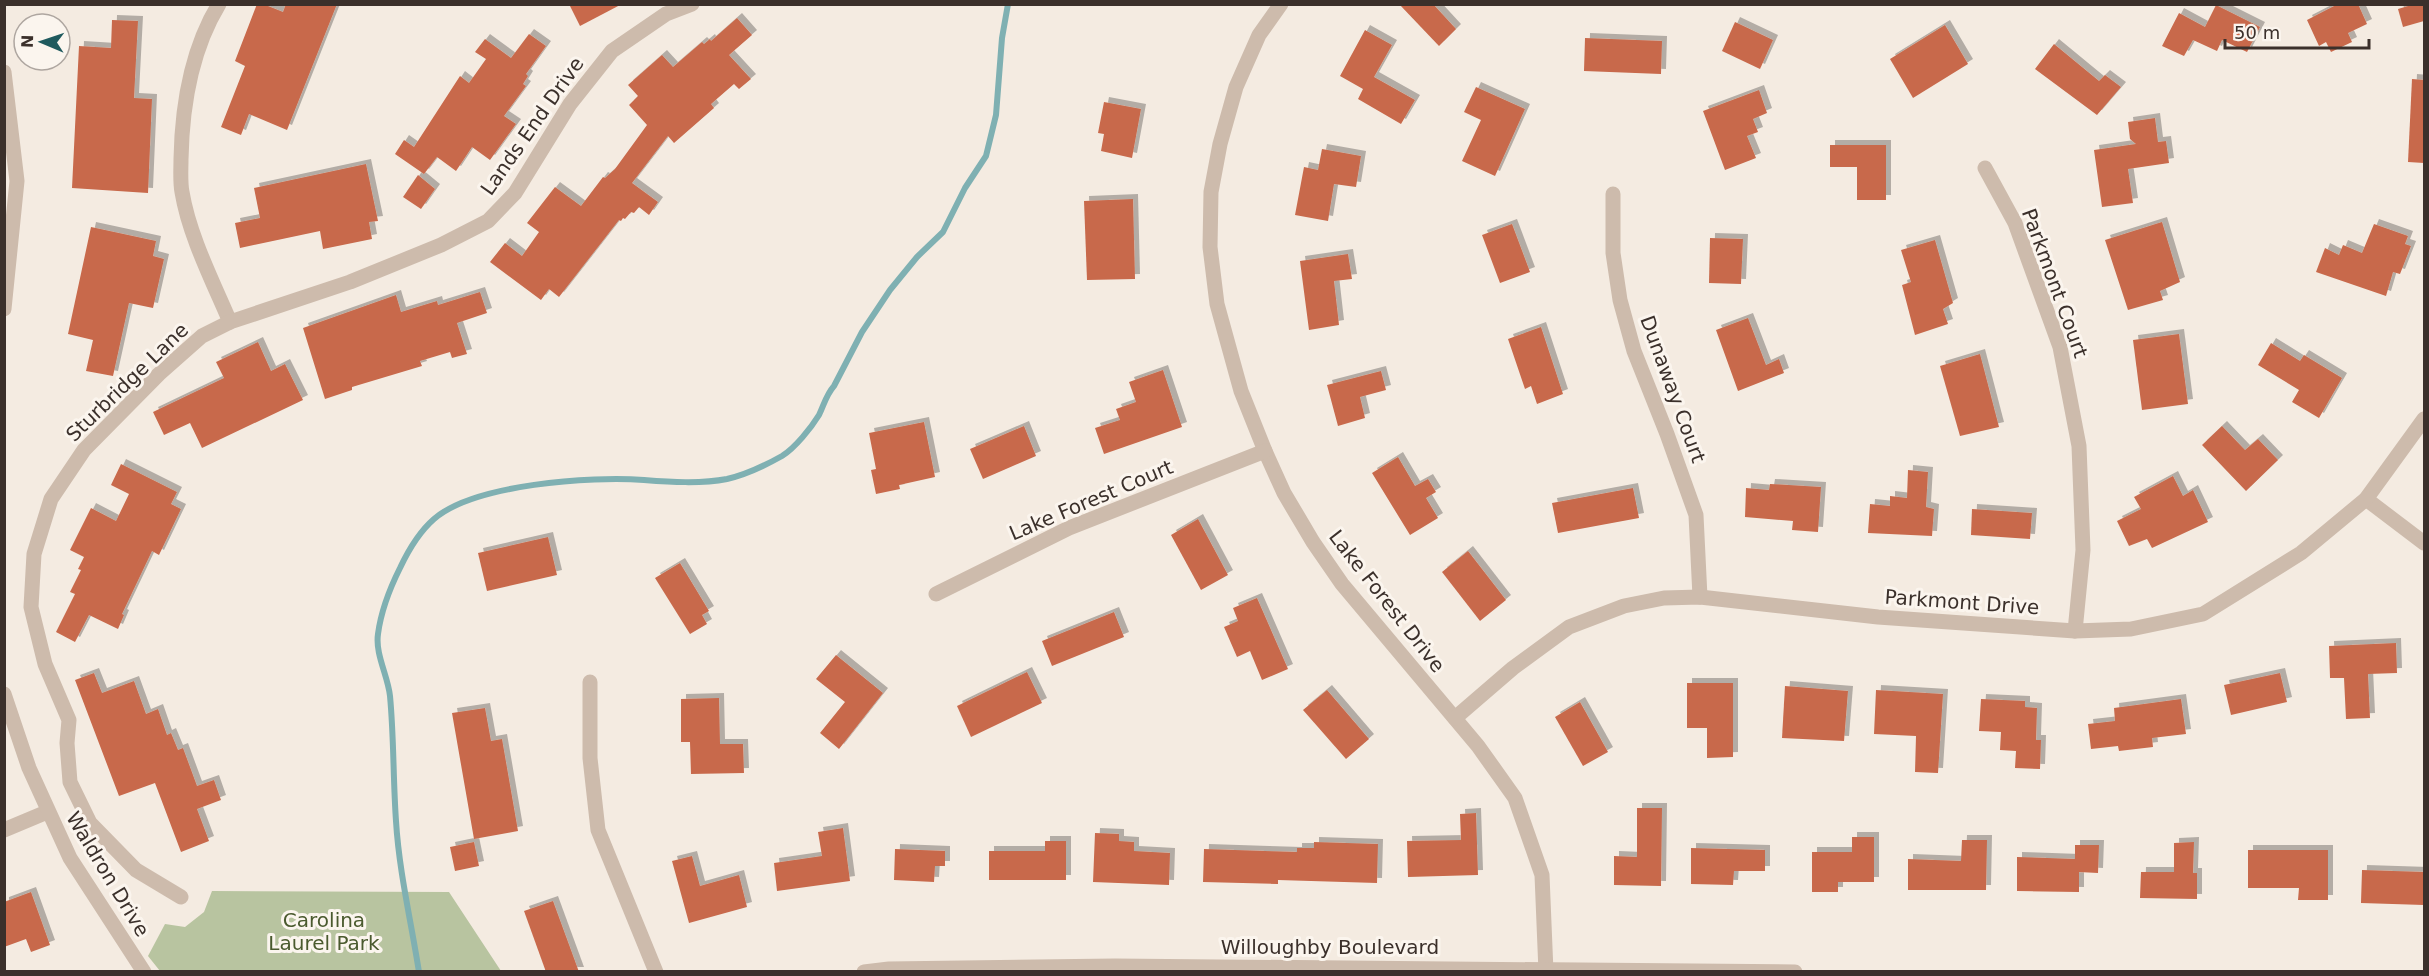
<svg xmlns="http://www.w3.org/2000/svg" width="2429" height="976" viewBox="0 0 2429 976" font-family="'DejaVu Sans',sans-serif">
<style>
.green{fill:#b8c4a0}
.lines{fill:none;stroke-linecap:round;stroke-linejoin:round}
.stream{stroke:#7fb0b2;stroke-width:6}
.building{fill:#c8694b;filter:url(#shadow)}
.minor{stroke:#cdbbac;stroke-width:15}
.tertiary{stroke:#cdbbac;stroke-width:15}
.labels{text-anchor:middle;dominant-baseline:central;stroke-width:6;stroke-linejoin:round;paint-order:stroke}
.street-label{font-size:20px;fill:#3b302b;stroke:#fbf5ee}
.park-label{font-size:20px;fill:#4a5a2e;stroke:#fbf5ee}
</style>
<defs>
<filter id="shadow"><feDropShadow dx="5" dy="-5" stdDeviation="0" flood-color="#0004"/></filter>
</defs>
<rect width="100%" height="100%" fill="#f4ebe1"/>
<polygon class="green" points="212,891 449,892 501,971 160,971 148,956 165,924 185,927 204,912"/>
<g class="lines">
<path class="stream" d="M419 972C411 921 399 871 396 821 393 779 394 738 390 696 388 676 375 654 378 634 381 611 390 588 400 568 408 551 419 532 434 519 474 484 591 476 644 480 670 482 701 484 727 479 745 475 766 465 782 456 795 448 811 428 819 415 824 405 826 395 834 386L862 332 890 290 917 257 943 232 965 188 986 156 996 115 1002 38 1008 4"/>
</g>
<g class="building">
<polygon points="257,4 263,4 283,12 286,4 337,4 287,130 249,114 241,135 221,127 245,66 235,61"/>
<polygon points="569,4 622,4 580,26"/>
<polygon points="1399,4 1433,4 1456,29 1439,46"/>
<polygon points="2338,4 2358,4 2367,24 2348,33 2352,42 2331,52 2326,42 2319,46 2307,20"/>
<polygon points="2415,4 2424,4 2424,21 2403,27 2398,9"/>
<polygon points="2216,5 2260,27 2247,52 2222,40 2217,51 2193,40 2184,56 2162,46 2179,13 2205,27"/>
<polygon points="737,18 752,35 729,55 751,79 739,89 734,84 711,104 714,108 674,143 668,136 632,183 658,202 649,215 639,207 634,213 631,212 625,219 623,218 621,221 619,220 559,297 549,289 541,300 490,262 505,243 522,256 539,232 527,223 555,187 581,206 603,177 605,178 615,169 647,125 629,105 638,96 628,85 662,55 673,67 702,42 704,44 710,39 711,41"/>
<polygon points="112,20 138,21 134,98 152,99 148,193 72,188 79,46 111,48"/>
<polygon points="1735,22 1773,40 1760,69 1722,51"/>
<polygon points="1945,25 1968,64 1913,98 1890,59"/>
<polygon points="1365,30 1392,45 1374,77 1415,100 1401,124 1358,99 1363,89 1340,76"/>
<polygon points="529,34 546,46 526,74 528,76 523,84 526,86 504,116 516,124 490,160 472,147 456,171 437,157 424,174 395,154 404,140 414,147 460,76 469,83 486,59 475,52 485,39 511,58"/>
<polygon points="1585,38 1662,41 1661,74 1584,71"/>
<polygon points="2054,44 2099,81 2105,75 2121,87 2097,115 2035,69"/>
<polygon points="2412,79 2424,80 2424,163 2408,162"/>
<polygon points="1476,87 1525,109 1495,176 1462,161 1481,120 1464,112"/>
<polygon points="1759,90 1767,113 1753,119 1758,132 1747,136 1756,158 1725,170 1703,111"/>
<polygon points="1104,102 1141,109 1132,158 1101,151 1104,134 1098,133"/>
<polygon points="2155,118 2158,142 2166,141 2169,163 2128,169 2133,203 2102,207 2094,150 2136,144 2130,139 2128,122"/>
<polygon points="1830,145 1886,145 1886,200 1857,200 1857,167 1830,167"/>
<polygon points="1322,149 1361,156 1356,187 1334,184 1328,221 1295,215 1304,167 1318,170"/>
<polygon points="366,164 378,221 369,222 372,239 323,249 320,231 240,248 235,223 260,218 254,188"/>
<polygon points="418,175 435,189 421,209 403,197"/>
<polygon points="1133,199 1135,279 1087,280 1084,201"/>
<polygon points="2162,222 2180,282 2160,291 2163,300 2128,310 2105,240"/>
<polygon points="1512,224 1530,272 1500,283 1482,235"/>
<polygon points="2374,224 2408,236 2405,244 2411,246 2400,274 2393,272 2386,296 2316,272 2325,248 2339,255 2343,245 2362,253"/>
<polygon points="91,227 156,241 153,256 164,259 153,308 129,303 113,376 86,371 93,340 68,334"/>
<polygon points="1710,238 1743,239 1741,284 1709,283"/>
<polygon points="1935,240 1953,303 1943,309 1948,324 1915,335 1902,285 1911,282 1901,250"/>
<polygon points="1348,254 1352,279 1334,281 1339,325 1309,330 1300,261"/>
<polygon points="480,292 487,313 457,323 467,354 452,358 450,352 420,361 422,366 352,387 352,390 325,399 303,328 396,295 401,312 437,301 438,305"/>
<polygon points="1748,318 1766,365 1779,359 1784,373 1738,391 1716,330"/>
<polygon points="1541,327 1563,394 1537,404 1531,386 1525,389 1508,339"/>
<polygon points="2179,334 2188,404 2142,410 2133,340"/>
<polygon points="258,342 271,371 285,364 303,400 202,448 190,423 164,435 153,412 224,378 216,362"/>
<polygon points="2271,343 2300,361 2304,355 2342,378 2319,418 2292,402 2299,390 2258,365"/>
<polygon points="1980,354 1999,427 1960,436 1940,366"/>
<polygon points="1163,370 1182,427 1104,454 1095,428 1120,420 1116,409 1136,402 1129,382"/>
<polygon points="1381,371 1386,390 1360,397 1365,418 1338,426 1327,385"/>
<polygon points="924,422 935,477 899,485 900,489 876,494 871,470 876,469 869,433"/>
<polygon points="1024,426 1036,456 983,479 970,449"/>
<polygon points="2222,426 2245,450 2258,439 2278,460 2246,491 2202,445"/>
<polygon points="1398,457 1415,486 1428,479 1436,492 1426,498 1438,518 1410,535 1372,473"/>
<polygon points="121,464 177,492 171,504 181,509 159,555 152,551 122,614 124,615 118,629 89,615 75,642 56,632 75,594 70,592 81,570 78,569 84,557 70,550 91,508 116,521 129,494 111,485"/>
<polygon points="1908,470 1928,472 1926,507 1934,509 1932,536 1868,533 1870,504 1890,506 1890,496 1907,498"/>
<polygon points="2173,476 2183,496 2193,490 2208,522 2152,548 2147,539 2129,546 2117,521 2141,509 2134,497"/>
<polygon points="1770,484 1821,487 1818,532 1792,530 1793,521 1745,517 1746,488 1769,490"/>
<polygon points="1633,488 1639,518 1558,533 1552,503"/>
<polygon points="1972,509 2032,513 2030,539 1971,535"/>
<polygon points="1198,519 1228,575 1201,590 1171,535"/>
<polygon points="548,537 557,575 487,591 478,553"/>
<polygon points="1468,551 1506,600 1480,621 1442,572"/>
<polygon points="680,563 709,611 702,615 707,624 690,634 655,578"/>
<polygon points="1257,598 1288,669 1262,680 1250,651 1237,657 1224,627 1238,621 1233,608"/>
<polygon points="1114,612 1124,637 1052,666 1042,641"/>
<polygon points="2396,643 2397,673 2368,674 2370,718 2346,719 2344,678 2330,678 2329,646"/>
<polygon points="836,655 883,693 839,749 820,733 845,702 816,679"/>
<polygon points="1027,672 1042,703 971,737 957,706"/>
<polygon points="94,673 102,693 134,681 146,714 158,709 167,735 171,733 178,750 183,748 197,786 214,780 221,800 197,809 209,841 181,852 155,783 119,796 75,680"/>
<polygon points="2280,673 2287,702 2231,715 2224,685"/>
<polygon points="1687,683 1733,683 1733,757 1707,758 1707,728 1687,728"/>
<polygon points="1785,686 1848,691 1844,741 1782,738"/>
<polygon points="1327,690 1369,739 1346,759 1303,710"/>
<polygon points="1876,690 1943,694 1938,773 1915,772 1916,736 1874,734"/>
<polygon points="719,698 720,744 743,744 744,773 691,774 690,742 681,742 681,699"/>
<polygon points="1981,699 2025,701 2025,707 2037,708 2036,740 2041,740 2040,769 2015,768 2016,751 2000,750 2001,732 1979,731"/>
<polygon points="2181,699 2186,734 2152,738 2153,747 2119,751 2118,746 2091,749 2088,724 2115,721 2114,708"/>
<polygon points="1580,702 1608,752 1583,766 1555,717"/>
<polygon points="485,708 491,741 502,739 518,831 474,839 452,713"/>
<polygon points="1637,808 1662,808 1661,886 1614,885 1614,856 1637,857"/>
<polygon points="1476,813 1478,875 1408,877 1407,841 1461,840 1460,814"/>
<polygon points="843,828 850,881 777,891 774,863 822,856 818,832"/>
<polygon points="1095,833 1119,834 1119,841 1134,842 1134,851 1170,853 1169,885 1093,882"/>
<polygon points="1852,837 1874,837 1874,882 1838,882 1838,892 1812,892 1812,852 1852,852"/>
<polygon points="1962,840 1987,840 1986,890 1908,890 1908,859 1961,861"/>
<polygon points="1045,841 1066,841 1066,880 989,880 989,851 1045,851"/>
<polygon points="474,842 479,866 455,871 450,847"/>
<polygon points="1314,842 1378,844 1377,883 1278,880 1278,884 1203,882 1204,849 1297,852 1297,848 1314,848"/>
<polygon points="2194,842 2193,873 2197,873 2197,899 2140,898 2141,872 2174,872 2174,843"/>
<polygon points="2075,845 2099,845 2098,873 2079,872 2079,892 2017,891 2017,857 2075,859"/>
<polygon points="1691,848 1765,850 1765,871 1734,871 1733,885 1691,884"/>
<polygon points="895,849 945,851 945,866 935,866 934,882 894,880"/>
<polygon points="2248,850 2328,850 2328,900 2298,900 2299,888 2248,888"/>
<polygon points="692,856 700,886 739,875 747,907 689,923 672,861"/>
<polygon points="2362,870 2424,872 2424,905 2361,903"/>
<polygon points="31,892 50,945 31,952 26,939 4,947 4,902"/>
<polygon points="553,901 579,972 546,972 524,911"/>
</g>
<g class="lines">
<g class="minor">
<path d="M219 4C191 50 182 106 181 159 181 170 180 182 182 192 189 235 213 282 230 322"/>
<polyline points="1281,4 1259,35 1236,87 1220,144 1211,192 1210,247 1217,304 1241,391 1265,451 1284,493 1313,542 1342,584 1478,746 1515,798 1542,875 1546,972"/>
<polyline points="1985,168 2015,223 2060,347 2079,446 2083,550 2075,631"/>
<polyline points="1613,194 1613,253 1620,300 1634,351 1667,434 1696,515 1700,597"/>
<polyline points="2366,499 2424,543"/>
<polyline points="936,594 1069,528 1265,451"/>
<polyline points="590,682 590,758 598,830 656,972"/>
<polyline points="1455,718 1513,668 1569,627 1624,606 1664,598 1700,597 1878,617 2075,631 2131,629 2203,614 2301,553 2366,499 2424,419"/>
<polyline points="4,830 47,812"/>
<polyline points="181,897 136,870 90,823 70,782 67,743 69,720 45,664 31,607 34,554 51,499 84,450 159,374 202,336 230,322 350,282 441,245 488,221 515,193 570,104 612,51 666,14 692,4"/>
</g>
<g class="tertiary">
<polyline points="4,72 17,181 4,309"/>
<polyline points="4,694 29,768 70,858 144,972"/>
<polyline points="864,972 889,969 1115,966 1795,972"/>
</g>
</g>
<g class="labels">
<g class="street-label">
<text transform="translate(532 126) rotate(-55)">Lands End Drive</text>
<text transform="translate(2055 283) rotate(70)">Parkmont Court</text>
<text transform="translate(127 382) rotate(-44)">Sturbridge Lane</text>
<text transform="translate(1673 389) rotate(70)">Dunaway Court</text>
<text transform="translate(1091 500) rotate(-23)">Lake Forest Court</text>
<text transform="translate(1387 601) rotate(52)">Lake Forest Drive</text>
<text transform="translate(1962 602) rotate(4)">Parkmont Drive</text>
<text transform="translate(108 874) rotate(59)">Waldron Drive</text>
<text x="1330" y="947">Willoughby Boulevard</text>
</g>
<g class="park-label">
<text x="324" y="920">Carolina<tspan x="324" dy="23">Laurel Park</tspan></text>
</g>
</g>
<rect width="2429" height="976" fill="none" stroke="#3b302b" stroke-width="12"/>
<g transform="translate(42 42) rotate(272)"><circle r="28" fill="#fbf5ee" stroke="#aea6a0" stroke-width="1.5"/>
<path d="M0-4.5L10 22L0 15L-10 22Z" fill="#1f5a5e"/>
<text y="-9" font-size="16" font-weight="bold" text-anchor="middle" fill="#3b302b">N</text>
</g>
<path d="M2225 39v9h144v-9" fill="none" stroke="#3b302b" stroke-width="3"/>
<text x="2234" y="39" font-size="18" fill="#3b302b" stroke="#fbf5ee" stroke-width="4.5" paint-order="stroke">50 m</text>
</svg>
